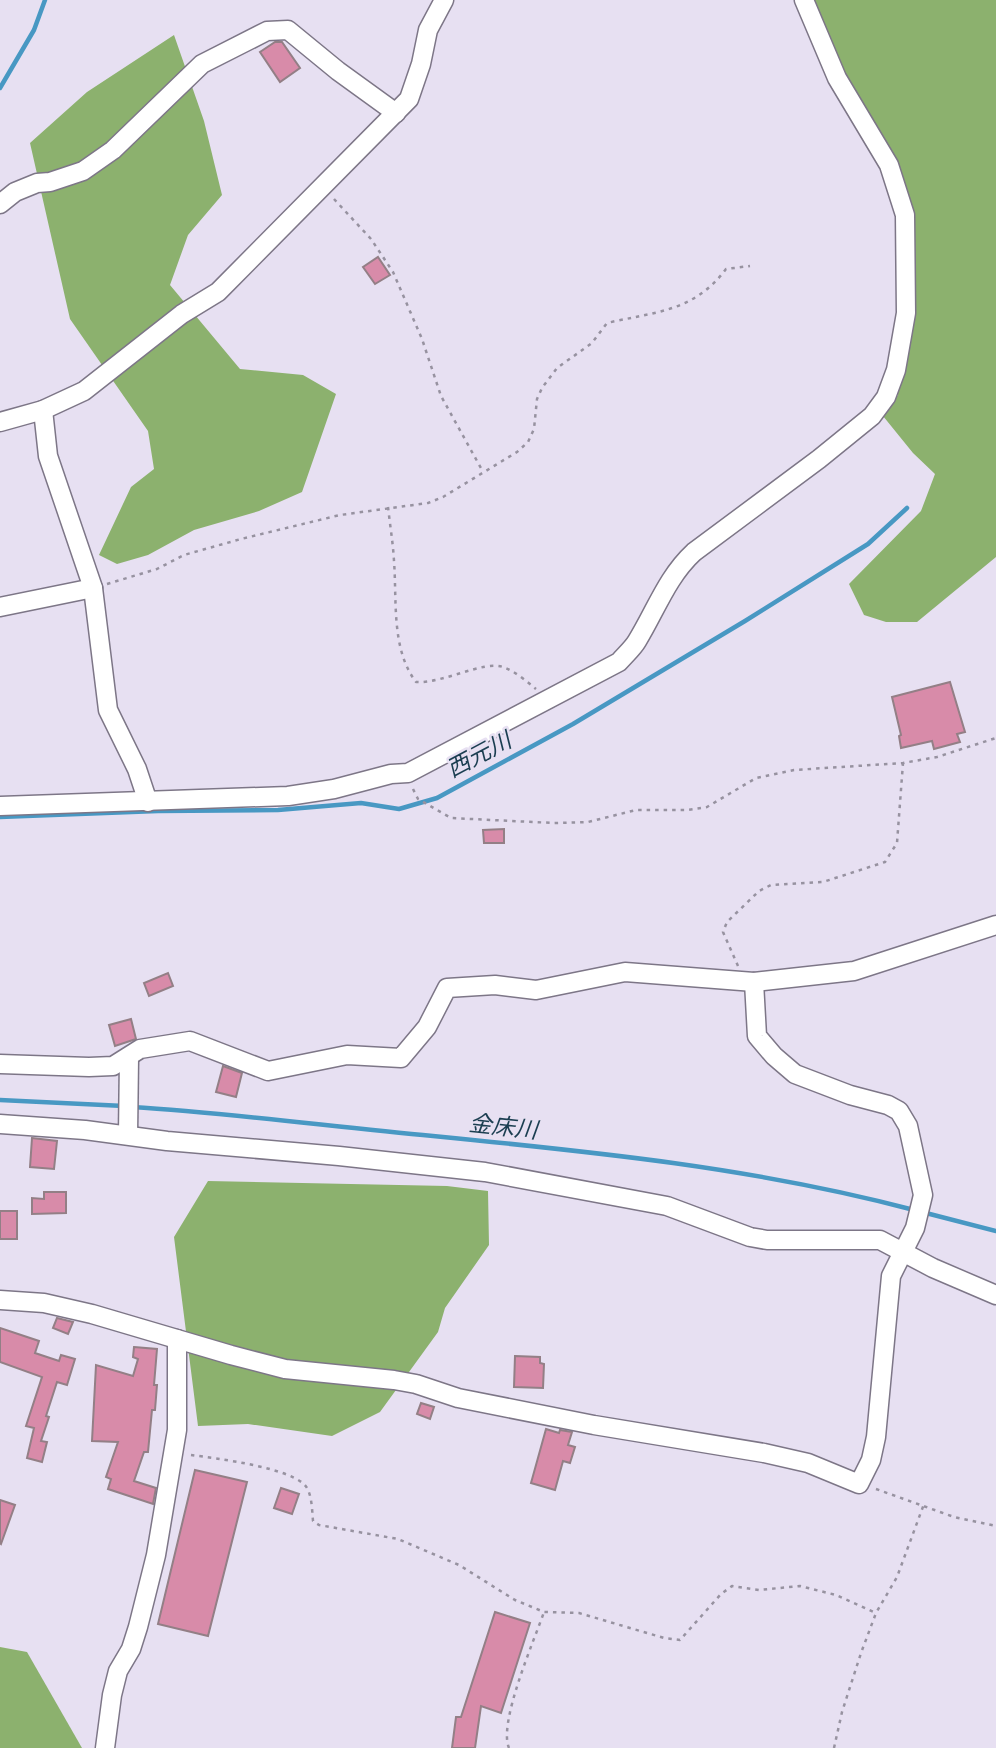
<svg xmlns="http://www.w3.org/2000/svg" width="996" height="1748" viewBox="0 0 996 1748" font-family="Roboto,'Noto Sans JP',sans-serif">
<style>
.forest{fill:#8cb16e}
.lines{fill:none;stroke-linecap:round;stroke-linejoin:round}
.stream{stroke:#4898c3;stroke-width:4.5}
.building{fill:#d88ba9;stroke:#937f86;stroke-width:2}
.minor-casing{stroke:#7d7687;stroke-width:21}
.path{stroke:#9792a0;stroke-width:2.5;stroke-dasharray:3.5 5;stroke-linecap:butt}
.minor{stroke:#fff;stroke-width:18}
.labels{text-anchor:middle;dominant-baseline:central;stroke-width:5;stroke-linejoin:round;paint-order:stroke}
.water-label{font-size:23px;font-style:italic;fill:#1b3e51;stroke:#e7e0f2}
</style>
<rect width="100%" height="100%" fill="#e7e0f2"/>
<g class="forest">
<polygon points="811,0 996,0 996,557 917,622 886,622 864,615 849,584 921,511 935,474 913,453 883,416 898,395 895,382 913,223 832,58"/>
<polygon points="174,35 204,121 222,195 188,235 170,285 240,369 303,375 336,394 302,492 259,511 194,530 148,555 117,564 99,555 131,487 154,469 148,431 70,319 30,143 87,92"/>
<polygon points="208,1181 447,1186 488,1191 489,1245 445,1308 438,1332 380,1412 332,1436 248,1424 198,1426 174,1237"/>
<polygon points="0,1647 27,1652 82,1748 0,1748"/>
</g>
<g class="lines">
<g class="stream">
<polyline points="0,88 34,30 45,0"/>
<polyline points="0,817 158,811 278,810 361,803 399,809 437,798 573,724 745,621 868,544 907,508"/>
<polyline points="0,1100 124,1106"/>
<path d="M132 1107C233 1113 333 1127 433 1136 595 1152 756 1168 914 1210"/>
<polyline points="922,1212 996,1231"/>
</g>
</g>
<g class="building">
<polygon points="275,42 282,42 300,68 280,82 260,52"/>
<polygon points="378,257 390,275 375,284 363,267"/>
<polygon points="950,682 965,732 957,734 960,742 934,749 932,741 901,748 899,736 901,735 892,697"/>
<polygon points="504,829 504,843 484,843 483,830"/>
<polygon points="168,973 173,986 149,996 144,983"/>
<polygon points="131,1019 136,1039 115,1046 109,1025"/>
<polygon points="223,1066 242,1073 236,1097 216,1092"/>
<polygon points="32,1138 57,1141 54,1169 30,1167"/>
<polygon points="44,1192 66,1192 66,1213 32,1214 32,1198 44,1199"/>
<rect x="0" y="1211" width="17" height="28"/>
<polygon points="57,1318 73,1322 68,1334 53,1328"/>
<polygon points="0,1328 39,1341 35,1353 59,1361 61,1355 75,1359 67,1385 57,1382 46,1416 49,1417 41,1441 47,1442 42,1462 27,1458 34,1428 26,1426 42,1377 0,1362"/>
<polygon points="134,1347 157,1349 154,1385 157,1385 155,1410 152,1410 148,1452 144,1452 134,1481 156,1488 153,1504 108,1489 111,1479 106,1477 118,1442 92,1441 96,1365 133,1376 138,1359 133,1357"/>
<polygon points="515,1356 540,1357 540,1363 544,1364 543,1388 514,1387"/>
<polygon points="421,1403 434,1407 430,1419 417,1414"/>
<polygon points="546,1429 559,1433 560,1430 572,1432 568,1445 575,1447 570,1463 563,1461 555,1490 531,1483"/>
<polygon points="195,1470 247,1482 208,1636 158,1624"/>
<polygon points="281,1488 299,1494 292,1514 274,1508"/>
<polygon points="0,1500 15,1505 1,1544 0,1543"/>
<polygon points="495,1612 530,1623 501,1713 481,1706 475,1748 452,1748 456,1717 461,1717"/>
</g>
<g class="lines">
<g class="minor-casing">
<g id="minor">
<polyline points="0,204 15,192 37,183 50,182 83,171 113,150 202,64 267,31 288,30 338,71 396,113"/>
<polyline points="43,410 48,456 93,588 108,710 137,769 148,802"/>
<polyline points="0,422 43,410 84,391 182,314 218,292 409,99 421,64 428,30 444,0"/>
<polyline points="0,607 93,588"/>
<path d="M0 806 288 796 334 789 391 774 408 773 619 662C625 655 633 648 637 641 656 610 667 577 694 552L819 459 872 416 886 397 896 370 906 313 905 215 889 165 837 78 804 0"/>
<polyline points="0,1064 89,1067 113,1066 140,1049 190,1041 268,1071 347,1055 401,1058 427,1027 447,988 495,985 536,990 625,972 754,982 854,971 996,925"/>
<polyline points="0,1124 85,1130 167,1141 339,1156 485,1172 667,1206 750,1237 767,1240 880,1240 933,1268 996,1295"/>
<polyline points="128,1135 129,1058"/>
<polyline points="0,1300 44,1303 92,1314 231,1355 285,1369 394,1380 416,1384 458,1398 594,1425 764,1453 808,1463 859,1484 871,1460 876,1437 891,1276 915,1228 923,1195 908,1126 899,1111 888,1105 850,1095 795,1074 774,1056 757,1036 754,982"/>
<polyline points="105,1748 112,1695 118,1671 131,1649 138,1627 156,1555 177,1430 177,1339"/>
</g>
</g>
<g class="path">
<polyline points="334,199 371,239 393,272 422,339 441,396 482,470"/>
<path d="M388 507C390 525 393 543 394 561 397 601 391 649 416 682 442 684 484 660 503 667 515 671 526 681 536 689"/>
<path d="M107 584 157 569 184 555 241 539 340 515 428 503 443 497 517 452 528 442 534 429 537 399 542 388 557 368 592 343 607 323C654 312 694 312 726 269L750 266"/>
<polyline points="413,789 418,799 451,818 554,823 588,822 636,810 687,810 707,807 756,778 794,770 903,763 937,757 996,738"/>
<polyline points="738,966 723,932 727,922 759,891 771,885 823,882 885,862 897,843 903,763"/>
<path d="M191 1455C214 1458 296 1468 307 1488 312 1497 312 1510 313 1521L319 1525 398 1539 459 1565 515 1600 544 1612 579 1613 664 1638 680 1640 721 1594 732 1586 759 1590 800 1586 836 1595 876 1613"/>
<polyline points="876,1489 954,1517 996,1526"/>
<path d="M509 1748C498 1723 534 1641 544 1612"/>
<polyline points="834,1748 842,1712 861,1653 876,1613 897,1577 924,1504"/>
</g>
<use href="#minor" class="minor"/>
</g>
<g class="labels">
<g class="water-label">
<text transform="translate(479 755) rotate(-28)">西元川</text>
<text transform="translate(503 1127) rotate(6)">金床川</text>
</g>
</g>
</svg>
